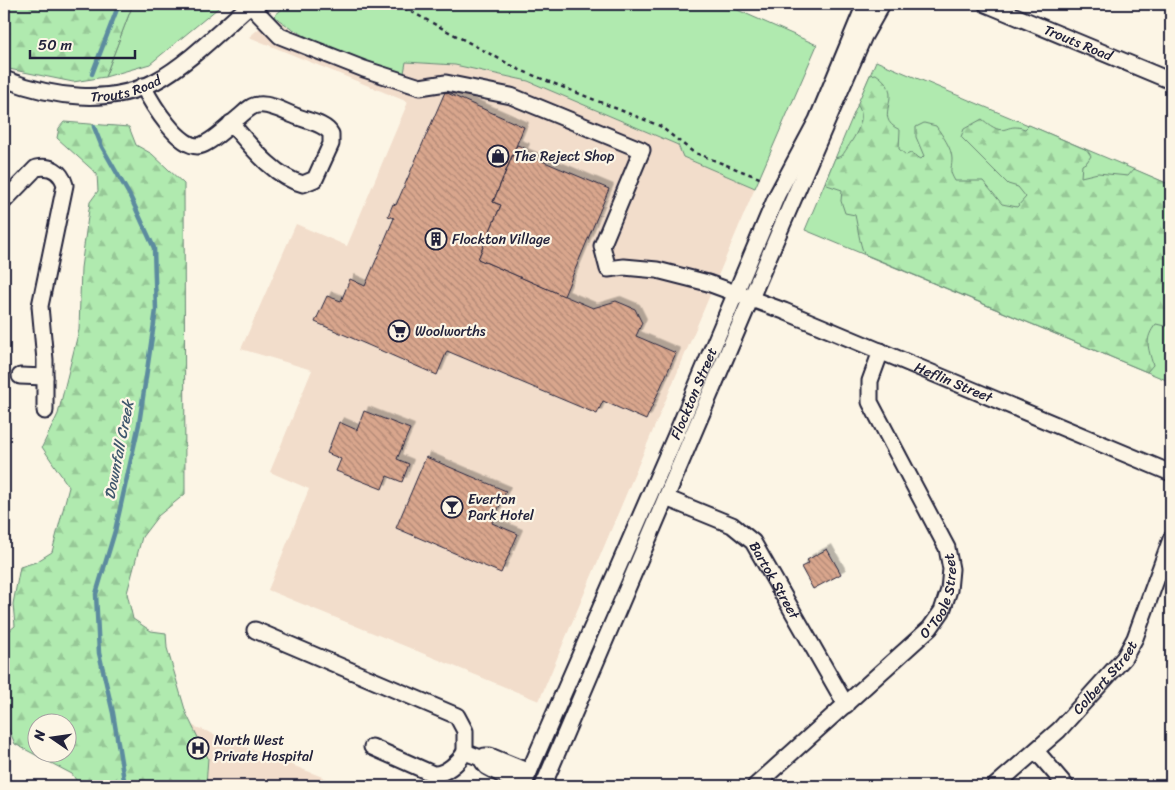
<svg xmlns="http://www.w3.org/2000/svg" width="1175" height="790" viewBox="0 0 1175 790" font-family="Sriracha,sans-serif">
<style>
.built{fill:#f2ddcb}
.grass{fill:#b0eaaf;stroke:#698675}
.forest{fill:url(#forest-firs);stroke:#698675;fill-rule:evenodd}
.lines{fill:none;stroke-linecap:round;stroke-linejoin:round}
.stream{stroke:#5c8b9f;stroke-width:4.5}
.building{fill:url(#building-back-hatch);stroke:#22223b;filter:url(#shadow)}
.minor-casing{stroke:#22223b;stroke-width:19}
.path{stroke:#22223b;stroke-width:2.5;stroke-dasharray:4 4;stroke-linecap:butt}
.minor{stroke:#fcf5e5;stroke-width:15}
.labels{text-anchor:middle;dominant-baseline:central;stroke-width:4.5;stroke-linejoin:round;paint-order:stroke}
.street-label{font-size:14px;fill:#22223b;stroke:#fcf5e5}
.poi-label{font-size:14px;fill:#22223b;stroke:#fcf5e5;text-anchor:start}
.water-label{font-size:15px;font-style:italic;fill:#3f576d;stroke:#fcf5e5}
</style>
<defs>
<pattern id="forest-firs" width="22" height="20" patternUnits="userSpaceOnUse" patternTransform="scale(1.25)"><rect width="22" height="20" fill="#b0eaaf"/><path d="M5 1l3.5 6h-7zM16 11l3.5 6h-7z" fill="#97c897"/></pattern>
<pattern id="building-back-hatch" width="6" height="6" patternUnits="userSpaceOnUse" patternTransform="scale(1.25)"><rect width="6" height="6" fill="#d9a68d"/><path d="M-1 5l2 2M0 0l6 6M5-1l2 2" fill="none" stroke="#b08774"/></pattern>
<filter id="shadow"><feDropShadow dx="4.5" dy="-4.5" stdDeviation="0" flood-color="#0004"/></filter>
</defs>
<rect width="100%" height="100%" fill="#fcf5e5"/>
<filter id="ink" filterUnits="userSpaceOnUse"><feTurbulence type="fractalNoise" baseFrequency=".02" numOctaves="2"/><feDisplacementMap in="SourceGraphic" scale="10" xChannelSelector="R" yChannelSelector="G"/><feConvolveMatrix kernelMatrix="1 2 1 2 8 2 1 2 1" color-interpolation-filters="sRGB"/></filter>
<g filter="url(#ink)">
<g class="built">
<polygon points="274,16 290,29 404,73 405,62 455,65 528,81 678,145 683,157 755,188 539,701 268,590 309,489 270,472 312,370 241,349 296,224 347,246 408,102 249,37"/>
<polygon points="153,710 345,786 143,786"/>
</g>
<g class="grass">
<polygon points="133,4 223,4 150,64 105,77"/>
<path d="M288 4H724L817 45 755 188 683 157 678 145 528 81 455 65 406 62 404 73C365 64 305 41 274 16Z"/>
<polygon points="876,61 1171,185 1171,382 805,230"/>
</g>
<g class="forest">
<polygon points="4,4 133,4 105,77 73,82 4,68"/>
<path d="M876 74C909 96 869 116 900 130L899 149 906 155 911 153 921 159 924 156 916 137V127L924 123 936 126C942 135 952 148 952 159 952 170 948 169 955 181H983L1002 204 1017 207 1026 197 1018 187 1008 184 961 137 964 129 982 119C1008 141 1003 121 1025 129L1029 125 1087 150 1091 156 1087 162 1082 165 1081 177 1098 173 1128 176 1134 169 1171 185V334L1169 327 1156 324C1144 339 1148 347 1153 365L1147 372 864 254C859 241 858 228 855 215L845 213 841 201 842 190 827 185 826 180 835 158 842 156C850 143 870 119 857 105L870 75Z"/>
<path d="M64 122 129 127 136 145 152 154 184 184 185 494 158 516 142 537 127 593 133 619 151 631 166 633 167 648 186 713 208 758 206 786H80L72 774 15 744 4 718V676L9 666 4 660V635L15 626 13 604 20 567 36 562 52 552 69 487 42 447 58 414 79 330 81 268 90 202 98 191 97 174 57 138 59 128ZM38 722H68V752H38Z"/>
</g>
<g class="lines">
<g class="stream">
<polyline points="92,74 119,4"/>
<polyline points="94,127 102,147 130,196 154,248 156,310 139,424 115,531 96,594 99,653 113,713 125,786"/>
</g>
</g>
<g class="building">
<polygon points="445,92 524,127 493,202 501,205 478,259 593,308 616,301 635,309 642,323 636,336 676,353 646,420 603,401 597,414 447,351 437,375 315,322 327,296 341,301 350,279 365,286 394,218 388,216 393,204 396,205"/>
<polygon points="517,145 525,148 523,153 609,189 564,296 478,259 501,205 493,202"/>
<polygon points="364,411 410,429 397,459 409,464 402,482 387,476 382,489 336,471 341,459 327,453 339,422 357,430"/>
<polygon points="426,457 506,491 492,523 518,534 501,573 396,528"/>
<polygon points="827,549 841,574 813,589 801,567 809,563 807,560"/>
</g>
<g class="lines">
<g class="minor-casing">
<g id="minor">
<path id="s1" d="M986 4 1171 81"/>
<path id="s2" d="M250 5 280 36 364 69 420 87 446 83 511 96 642 150 602 246 608 269 624 267 657 270 708 283 784 311 1171 473"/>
<path id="s3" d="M4 79C51 97 109 106 156 81 188 64 223 28 251 4"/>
<path d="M143 86C151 102 181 153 202 145 215 140 228 126 239 117 244 113 251 105 258 105 270 103 287 113 298 117 308 121 326 124 331 134V144L315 179 303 184C274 177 250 145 231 123"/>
<path d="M4 201 36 168C50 165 61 171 65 185L40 306 45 360V411"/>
<polyline points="20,376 45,377"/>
<path id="s4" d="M666 498 732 525 753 542 846 705"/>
<polyline points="255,630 457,716 465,731 465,752"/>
<path d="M372 747 433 774C445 775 459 762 465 752L483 759"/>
<polyline points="1037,752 1066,786"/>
<polyline points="522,786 487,767 483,762 485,756 490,756 529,772"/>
<path id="s5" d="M523 786 678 430 777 195 817 120 865 4"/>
<polyline points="543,786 780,230 864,36 882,4"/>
<path id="s6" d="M755 786 930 628 942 611 949 590 951 569 947 548 870 402V381L881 351"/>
<path id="s7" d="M995 786 1059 730 1124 658 1135 638 1171 539"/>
</g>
</g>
<polyline class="path" points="397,4 520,70 660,126 693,152 762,179"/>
<use href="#minor" class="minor"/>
</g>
</g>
<defs>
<g id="shop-ring" transform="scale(1.125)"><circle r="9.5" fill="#fcf5e5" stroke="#22223b" stroke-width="1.5"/><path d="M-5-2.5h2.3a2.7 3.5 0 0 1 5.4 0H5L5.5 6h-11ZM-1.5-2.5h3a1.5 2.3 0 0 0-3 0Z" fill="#22223b"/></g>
<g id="building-ring" transform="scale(1.125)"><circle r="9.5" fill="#fcf5e5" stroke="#22223b" stroke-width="1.5"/><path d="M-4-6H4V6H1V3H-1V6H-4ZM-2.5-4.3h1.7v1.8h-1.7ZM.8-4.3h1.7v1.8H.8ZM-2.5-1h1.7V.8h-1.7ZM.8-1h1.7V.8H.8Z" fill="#22223b"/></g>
<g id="supermarket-ring" transform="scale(1.125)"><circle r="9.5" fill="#fcf5e5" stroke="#22223b" stroke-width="1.5"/><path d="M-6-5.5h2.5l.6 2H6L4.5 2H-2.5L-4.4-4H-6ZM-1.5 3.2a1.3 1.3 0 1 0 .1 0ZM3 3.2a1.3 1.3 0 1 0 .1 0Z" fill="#22223b"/></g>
<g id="bar-ring" transform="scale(1.125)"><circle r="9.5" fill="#fcf5e5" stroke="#22223b" stroke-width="1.5"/><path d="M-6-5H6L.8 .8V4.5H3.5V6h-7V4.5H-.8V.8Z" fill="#22223b"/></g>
<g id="hospital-ring" transform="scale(1.125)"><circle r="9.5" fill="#fcf5e5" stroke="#22223b" stroke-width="1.5"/><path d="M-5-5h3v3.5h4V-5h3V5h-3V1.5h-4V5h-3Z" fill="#22223b"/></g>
</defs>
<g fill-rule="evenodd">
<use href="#shop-ring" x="498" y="156"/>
<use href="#building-ring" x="436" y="239"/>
<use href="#supermarket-ring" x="399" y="331"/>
<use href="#bar-ring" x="452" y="507"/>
<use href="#hospital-ring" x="198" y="748"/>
</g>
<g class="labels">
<g class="street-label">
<text stroke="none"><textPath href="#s1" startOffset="100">Trouts Road</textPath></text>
<text stroke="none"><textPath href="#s3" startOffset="125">Trouts Road</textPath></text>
<text stroke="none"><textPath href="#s2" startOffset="921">Heflin Street</textPath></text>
<text stroke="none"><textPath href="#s5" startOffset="428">Flockton Street</textPath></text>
<text stroke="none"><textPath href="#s4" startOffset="142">Bartok Street</textPath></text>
<text stroke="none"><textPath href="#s6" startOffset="270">O'Toole Street</textPath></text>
<text stroke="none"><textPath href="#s7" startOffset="155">Colbert Street</textPath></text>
</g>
<g class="poi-label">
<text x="514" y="156">The Reject Shop</text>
<text x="452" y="239">Flockton Village</text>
<text x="415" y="331">Woolworths</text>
<text x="468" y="499">Everton<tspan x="468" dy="16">Park Hotel</tspan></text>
<text x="214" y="740">North West<tspan x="214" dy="16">Private Hospital</tspan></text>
</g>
<g class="water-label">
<text transform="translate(119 450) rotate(-79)">Downfall Creek</text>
</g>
</g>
<rect width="1175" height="790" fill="none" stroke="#fcf5e5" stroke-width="20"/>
<rect x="10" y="10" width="1155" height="770" fill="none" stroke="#22223b" stroke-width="2" filter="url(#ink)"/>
<g transform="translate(52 738) rotate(283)"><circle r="24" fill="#fcf5e5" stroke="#a5a1a1"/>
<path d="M0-4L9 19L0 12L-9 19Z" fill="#22223b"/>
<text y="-8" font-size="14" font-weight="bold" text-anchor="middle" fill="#22223b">N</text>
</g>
<path d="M30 50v8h105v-8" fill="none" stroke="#22223b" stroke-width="2.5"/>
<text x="38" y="50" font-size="15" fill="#22223b" stroke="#fcf5e5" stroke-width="4" paint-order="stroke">50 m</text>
</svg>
